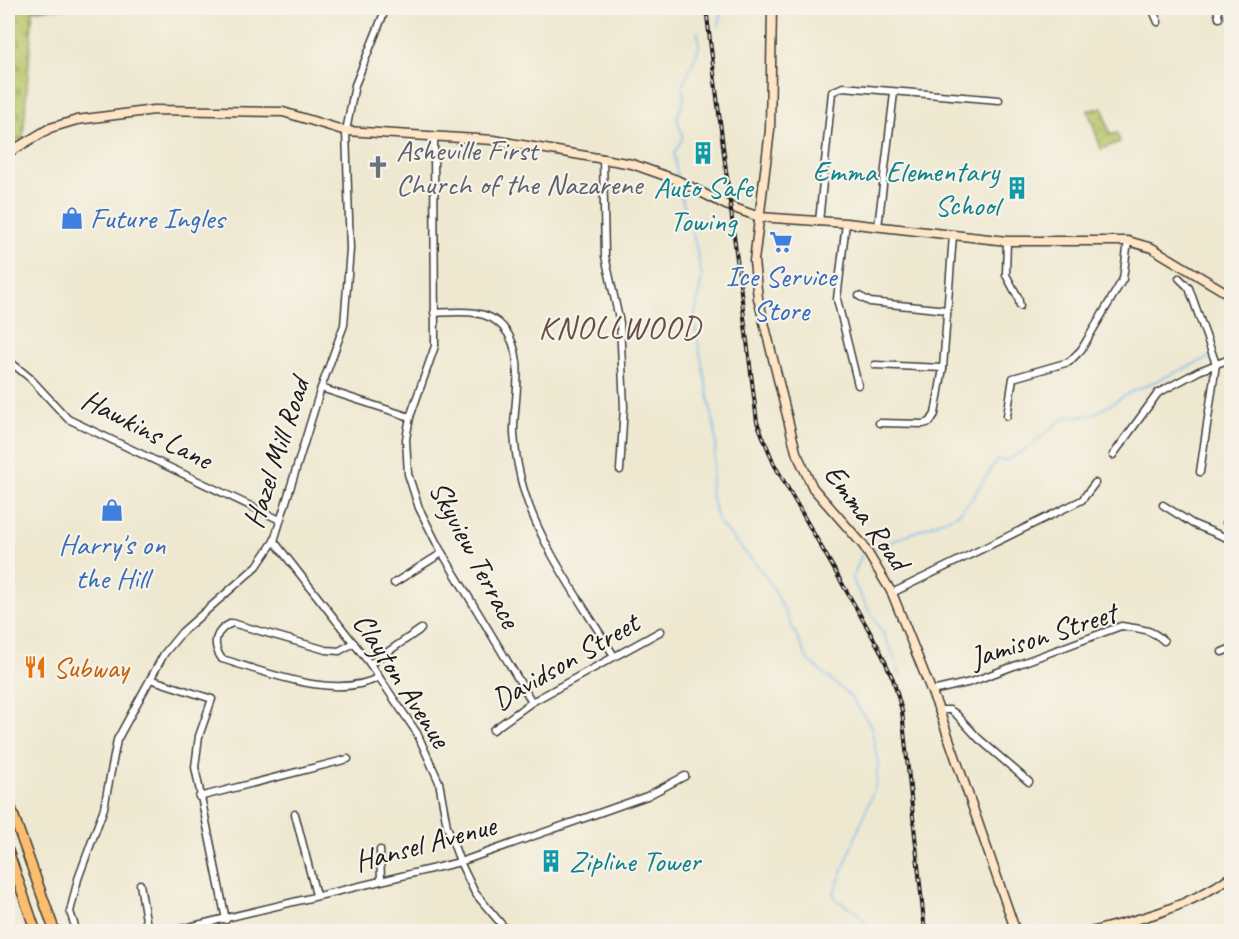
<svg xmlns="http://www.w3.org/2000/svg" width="1239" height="939" viewBox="0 0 1239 939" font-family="Caveat,sans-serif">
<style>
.green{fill:url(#green-dots);stroke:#687040;stroke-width:1.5}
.cemetery{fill:url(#cemetery-stones);stroke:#687040;stroke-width:1.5}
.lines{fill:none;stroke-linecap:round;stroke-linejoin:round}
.stream{stroke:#75b7ea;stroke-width:1.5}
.street-casing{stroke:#3c3b37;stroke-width:9}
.secondary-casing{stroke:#3c3b37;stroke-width:11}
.primary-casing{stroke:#3c3b37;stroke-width:12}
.street{stroke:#fff;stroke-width:6}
.secondary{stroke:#fde5c5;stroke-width:8}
.primary{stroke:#fbbd6e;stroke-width:9}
.rail-casing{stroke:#1c1c1c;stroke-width:4}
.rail{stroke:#f7f3e8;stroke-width:1.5;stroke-dasharray:4.5;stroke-linecap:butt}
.labels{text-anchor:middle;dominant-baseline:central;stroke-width:4.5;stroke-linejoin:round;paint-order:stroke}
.worship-label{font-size:30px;fill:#5b616d;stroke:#f7f3e8;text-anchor:start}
.culture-label{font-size:30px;fill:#0d838f;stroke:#f7f3e8;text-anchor:end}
.shop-label{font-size:30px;fill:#366cbe;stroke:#f7f3e8}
.street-label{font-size:30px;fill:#1c1c1c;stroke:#f7f3e8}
.food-label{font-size:30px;fill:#c56008;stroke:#f7f3e8;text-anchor:start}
.neighbourhood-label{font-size:32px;letter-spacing:1.5px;fill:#674f48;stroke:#f7f3e8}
</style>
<defs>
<pattern id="green-dots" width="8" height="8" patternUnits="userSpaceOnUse" patternTransform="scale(1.5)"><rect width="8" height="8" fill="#b5c365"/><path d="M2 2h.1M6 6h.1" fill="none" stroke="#9ba757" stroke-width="1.8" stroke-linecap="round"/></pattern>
<pattern id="cemetery-stones" width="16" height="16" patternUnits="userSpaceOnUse" patternTransform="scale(1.5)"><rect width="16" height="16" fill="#b5c365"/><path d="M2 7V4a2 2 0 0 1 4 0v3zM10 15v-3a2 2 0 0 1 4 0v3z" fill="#9ba757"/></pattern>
</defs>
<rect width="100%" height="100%" fill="#f7f3e8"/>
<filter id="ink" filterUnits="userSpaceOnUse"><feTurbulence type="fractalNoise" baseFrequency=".0167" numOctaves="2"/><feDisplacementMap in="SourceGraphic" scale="12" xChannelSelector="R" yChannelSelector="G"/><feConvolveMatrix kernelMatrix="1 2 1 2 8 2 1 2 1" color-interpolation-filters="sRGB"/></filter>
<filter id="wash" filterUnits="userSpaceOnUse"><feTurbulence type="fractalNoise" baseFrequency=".008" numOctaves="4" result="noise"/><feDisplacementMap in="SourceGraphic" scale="24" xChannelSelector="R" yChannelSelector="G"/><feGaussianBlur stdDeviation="1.35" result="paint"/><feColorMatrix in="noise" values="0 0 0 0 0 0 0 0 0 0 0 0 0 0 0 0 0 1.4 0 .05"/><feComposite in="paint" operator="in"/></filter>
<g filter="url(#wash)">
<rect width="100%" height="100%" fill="#eee8d0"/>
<polygon class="green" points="1103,108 1110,135 1117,133 1120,142 1101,149 1088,110"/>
<polygon class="cemetery" points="8,8 63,8 33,10 23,138 8,148"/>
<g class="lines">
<g class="stream">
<polyline points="719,26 722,8"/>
<polyline points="677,175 674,154 683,137 677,118 684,100 683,84 699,48 698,32"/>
<polyline points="678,186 695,242 702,277 694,321 715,431 716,445 710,492 719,523 761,570 776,593 808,660 851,697 871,726 878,763 876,784 834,893 835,899 855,911 873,932"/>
<polyline points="1225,351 1232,351"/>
<polyline points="874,549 958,514 971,500 997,460 1007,460 1028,448 1064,418 1093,415 1131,392 1210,357"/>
<path d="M862 554 852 579C867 612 892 640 900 675"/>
</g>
</g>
</g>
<g filter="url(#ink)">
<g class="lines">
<g class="street-casing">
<g id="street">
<polyline points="1152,8 1158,22"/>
<polyline points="1217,8 1219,18"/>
<polyline points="434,137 435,346 410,417 406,439 408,474 419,508 438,546 532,702"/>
<polyline points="603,158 605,256 620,323 624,407 620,470"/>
<polyline points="819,222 832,92 843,87 999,100"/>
<polyline points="846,223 837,299 858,385"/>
<polyline points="878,227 894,93"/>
<polyline points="1007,241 1006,275 1018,297 1020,306"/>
<polyline points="1179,278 1189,288 1216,364 1200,472"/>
<polyline points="859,296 870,302 947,310"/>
<path d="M434 313C458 312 486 308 503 327 528 355 513 401 514 434 515 445 516 458 519 470 530 533 581 601 614 656"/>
<polyline points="8,360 30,378 68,419 280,520"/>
<polyline points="875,365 943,368"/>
<polyline points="321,388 410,417"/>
<polyline points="1007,416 1013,378 1069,362 1081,350 1123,279 1128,241"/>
<polyline points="879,423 923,424 930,422 935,414 943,368 953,235"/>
<polyline points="1113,455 1158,393 1199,371 1232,358"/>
<polyline points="1163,505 1193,524 1232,540"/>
<polyline points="1226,522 1232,513"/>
<polyline points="274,541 370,664 417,733 439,782 447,826 460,862 475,893 508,932"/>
<polyline points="394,583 442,553"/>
<polyline points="892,593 1082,500 1095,483"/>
<path d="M354 643 339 651 326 650 232 623C215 630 211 644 222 659 266 672 336 701 379 677"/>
<polyline points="1222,652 1232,648"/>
<polyline points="370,664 421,629"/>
<polyline points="150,679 212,699 199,736 195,767 226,920"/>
<path d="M932 691 971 682 1121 626C1139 629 1150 628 1164 641"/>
<polyline points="939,710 950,710 956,714 978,738 1029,782"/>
<polyline points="493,730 532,702 661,631"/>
<polyline points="199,797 348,759"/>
<polyline points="295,814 316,895"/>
<polyline points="380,850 381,880"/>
<polyline points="140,884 148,932"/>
<polyline points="77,932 70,912 78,879 104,808 117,740 164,654 182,632 257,566 274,541 321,388 344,325 350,249 346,131 355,85 386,8"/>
<polyline points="168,932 460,862 647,796 685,776"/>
</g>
</g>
<g class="secondary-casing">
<g id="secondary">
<polyline points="772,8 770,130 754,261 758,298 796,452 813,488 863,545 892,593 939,710 1016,932"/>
<polyline points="8,153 50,128 77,120 154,110 283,112 346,131 494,140 632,164 677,180 726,205 759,217 846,223 1007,241 1128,241 1152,248 1232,296"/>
<path d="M1090 932C1141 919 1187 908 1232 876"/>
</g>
</g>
<g class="primary-casing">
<g id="primary">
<polyline points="8,800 55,932"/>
<polyline points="8,851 36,932"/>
</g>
</g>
<use href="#street" class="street"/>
<use href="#secondary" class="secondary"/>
<use href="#primary" class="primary"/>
<g class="rail-casing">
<polyline id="rail" points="706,8 757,422 774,464 879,648 893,679 902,711 925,932"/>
</g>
<use href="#rail" class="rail"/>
</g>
</g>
<defs>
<g id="building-bare" transform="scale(1.8)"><path d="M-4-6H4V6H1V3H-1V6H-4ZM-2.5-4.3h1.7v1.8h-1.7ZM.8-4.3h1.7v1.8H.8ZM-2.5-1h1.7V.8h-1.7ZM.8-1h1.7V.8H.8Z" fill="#0f9aa8" stroke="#f7f3e8" stroke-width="2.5" paint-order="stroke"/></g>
<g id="church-bare" transform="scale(1.8)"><path d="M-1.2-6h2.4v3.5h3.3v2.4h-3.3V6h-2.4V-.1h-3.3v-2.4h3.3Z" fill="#6b7280" stroke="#f7f3e8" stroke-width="2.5" paint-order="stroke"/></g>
<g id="shop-bare" transform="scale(1.8)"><path d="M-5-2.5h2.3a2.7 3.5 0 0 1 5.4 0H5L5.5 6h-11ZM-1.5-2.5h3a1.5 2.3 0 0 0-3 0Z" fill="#3f7fe0" stroke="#f7f3e8" stroke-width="2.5" paint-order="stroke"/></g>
<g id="supermarket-bare" transform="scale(1.8)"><path d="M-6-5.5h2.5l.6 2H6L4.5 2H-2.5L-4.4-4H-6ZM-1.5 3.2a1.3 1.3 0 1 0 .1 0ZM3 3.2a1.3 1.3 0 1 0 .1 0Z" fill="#3f7fe0" stroke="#f7f3e8" stroke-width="2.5" paint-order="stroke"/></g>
<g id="restaurant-bare" transform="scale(1.8)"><path d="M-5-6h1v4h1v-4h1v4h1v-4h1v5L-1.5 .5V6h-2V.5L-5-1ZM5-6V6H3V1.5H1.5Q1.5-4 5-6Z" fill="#e8710a" stroke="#f7f3e8" stroke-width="2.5" paint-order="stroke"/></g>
</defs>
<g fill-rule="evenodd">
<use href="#building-bare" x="703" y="153"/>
<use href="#church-bare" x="378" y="167"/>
<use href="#building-bare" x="1017" y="188"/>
<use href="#shop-bare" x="72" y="218"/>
<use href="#supermarket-bare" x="781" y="242"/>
<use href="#shop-bare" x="112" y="510"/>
<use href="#restaurant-bare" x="35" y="667"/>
<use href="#building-bare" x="551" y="861"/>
</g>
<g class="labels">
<g class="worship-label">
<text x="396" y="150">Asheville First<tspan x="396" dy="34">Church of the Nazarene</tspan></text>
</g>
<g class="culture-label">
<text x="999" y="171">Emma Elementary<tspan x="999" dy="34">School</tspan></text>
<text x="703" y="187" text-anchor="middle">Auto Safe<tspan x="703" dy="34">Towing</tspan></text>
<text x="569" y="861" text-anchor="start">Zipline Tower</text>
</g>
<g class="shop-label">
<text x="90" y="218" text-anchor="start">Future Ingles</text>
<text x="781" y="276">Ice Service<tspan x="781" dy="34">Store</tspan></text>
<text x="112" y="544">Harry's on<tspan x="112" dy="34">the Hill</tspan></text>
</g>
<g class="street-label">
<text transform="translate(147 429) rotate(27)">Hawkins Lane</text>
<text transform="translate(276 453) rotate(-72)">Hazel Mill Road</text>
<text transform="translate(867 517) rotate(54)">Emma Road</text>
<text transform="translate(475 554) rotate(62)">Skyview Terrace</text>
<text transform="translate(1043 635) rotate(-18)">Jamison Street</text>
<text transform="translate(565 661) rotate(-30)">Davidson Street</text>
<text transform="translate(402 680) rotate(57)">Clayton Avenue</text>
<text transform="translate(425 843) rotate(-15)">Hansel Avenue</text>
</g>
<g class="food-label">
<text x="53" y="667">Subway</text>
</g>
<g class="neighbourhood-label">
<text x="620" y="327">KNOLLWOOD</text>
</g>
</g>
<rect width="1239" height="939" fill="none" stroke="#f7f3e8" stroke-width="30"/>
</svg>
